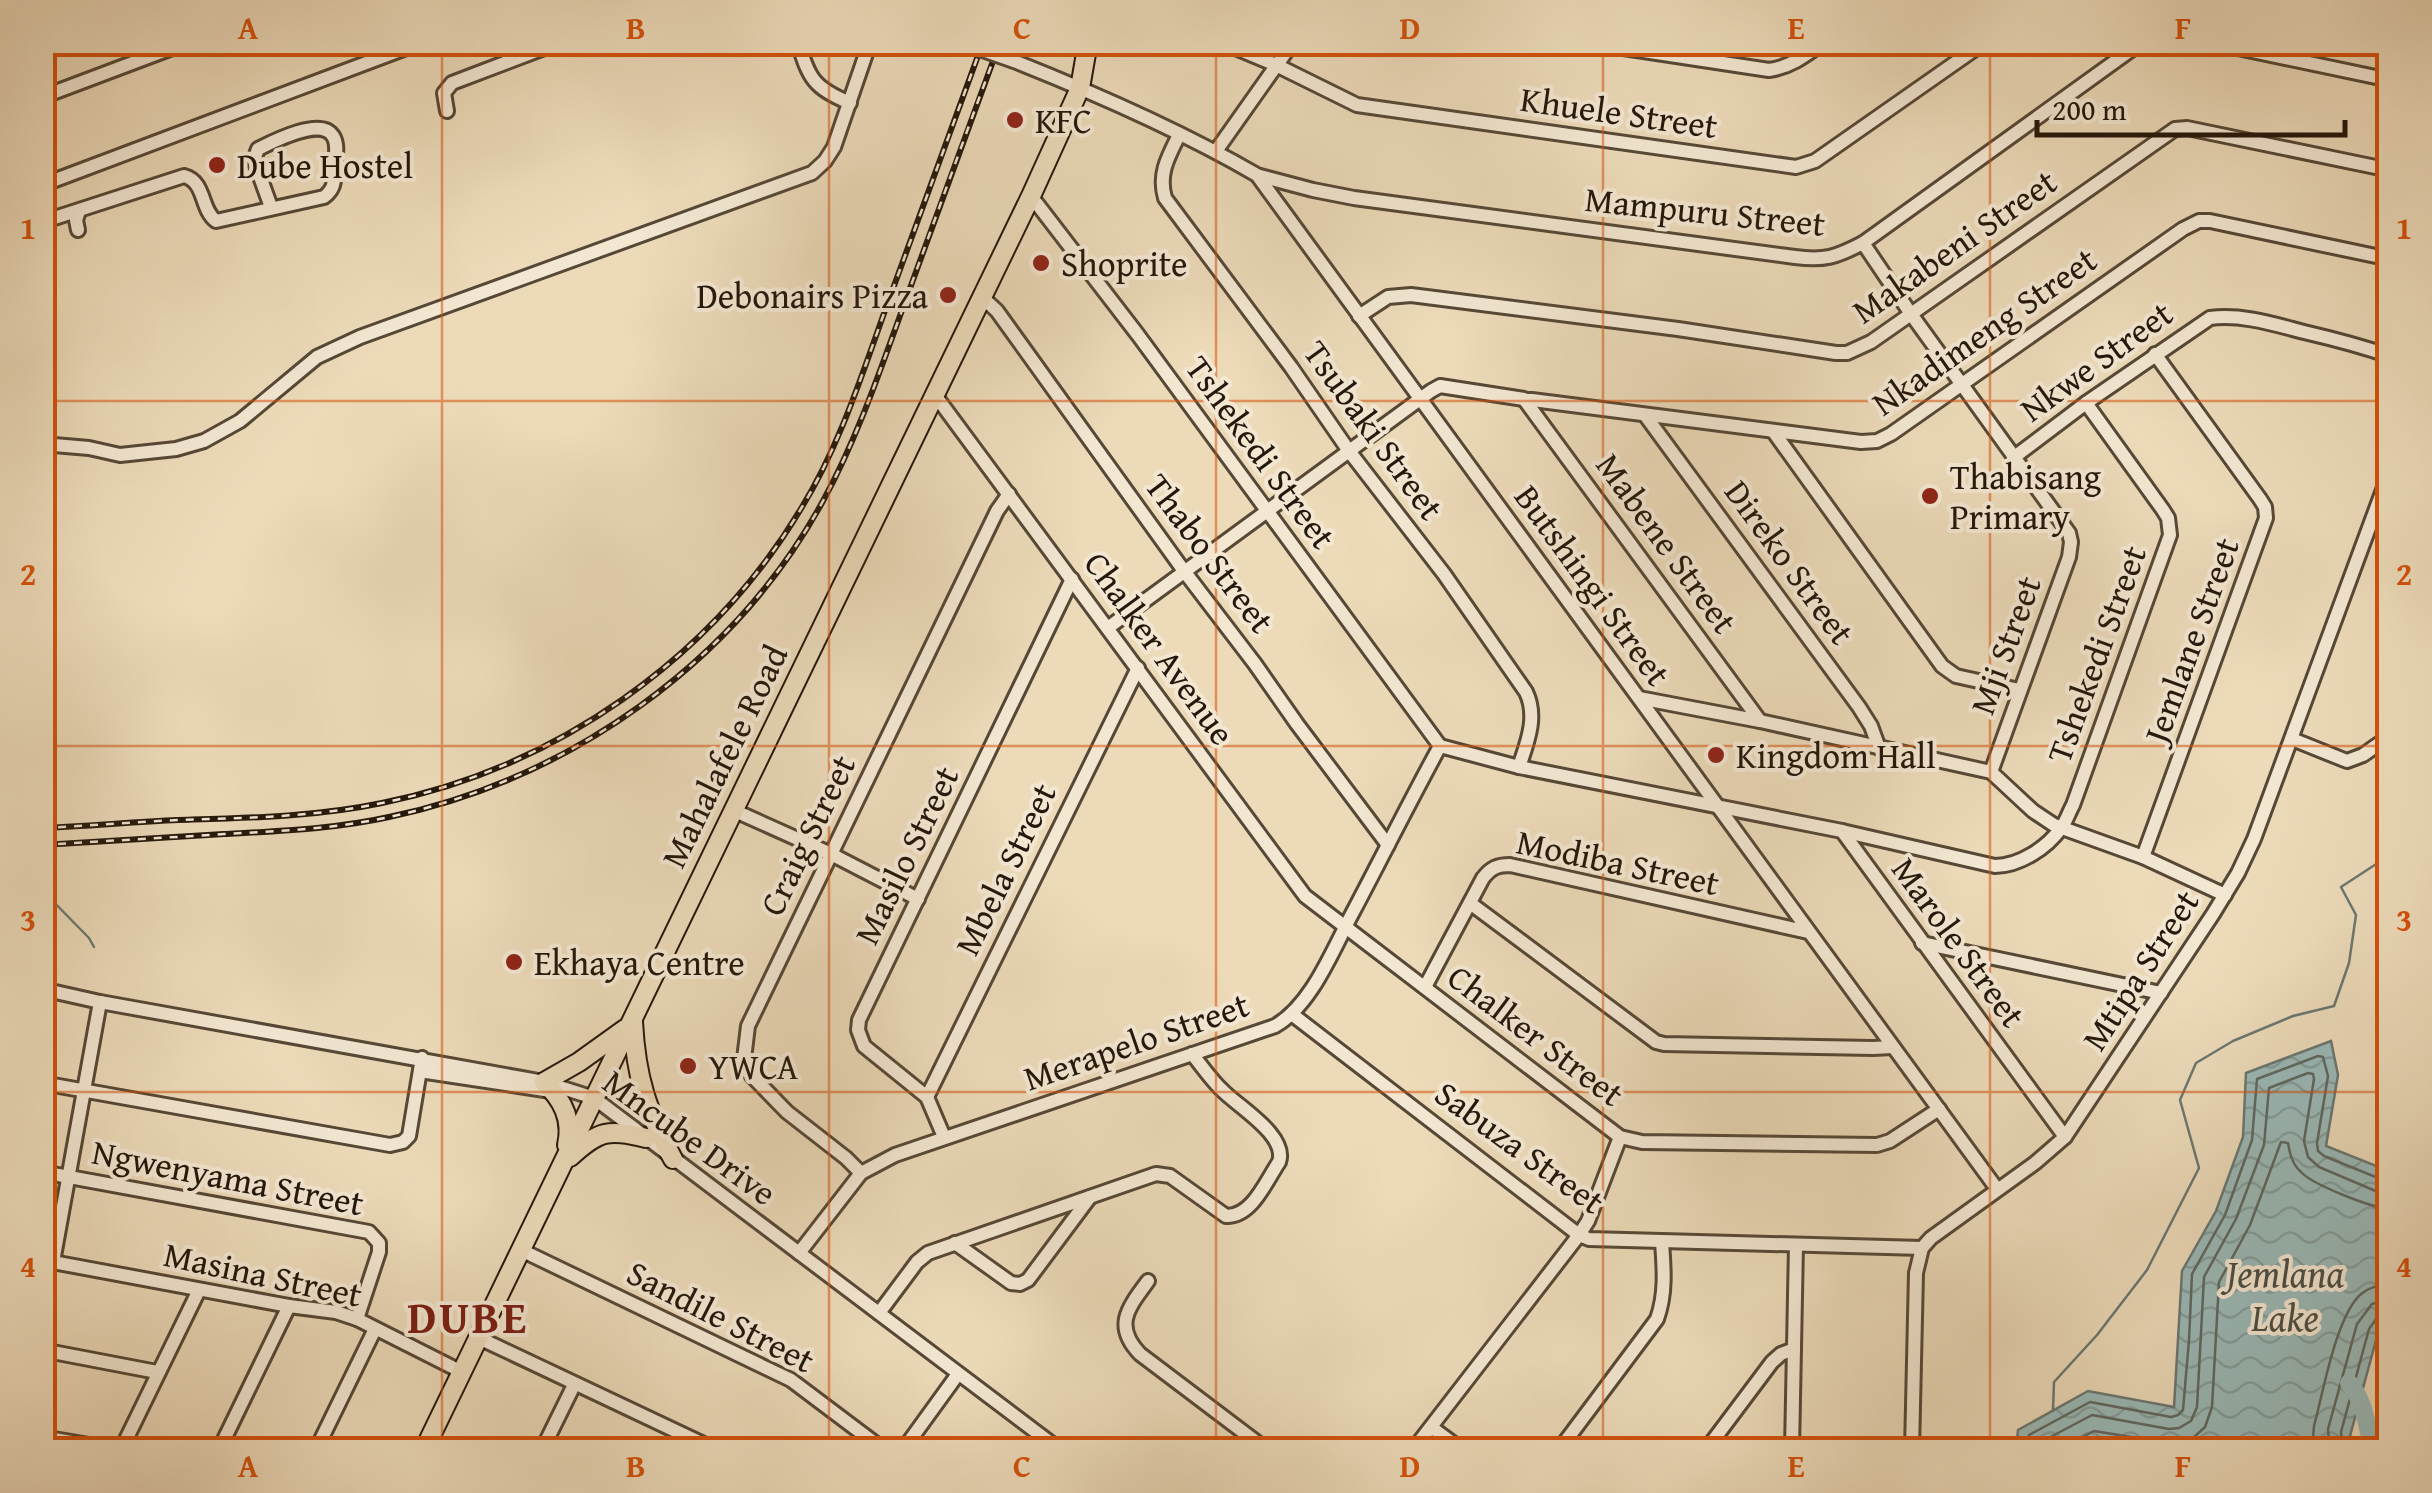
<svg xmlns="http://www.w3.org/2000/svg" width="2432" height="1493" viewBox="0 0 2432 1493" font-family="'Gentium Book Plus',serif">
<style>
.water{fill:url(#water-waves);stroke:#6b7872;stroke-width:2.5}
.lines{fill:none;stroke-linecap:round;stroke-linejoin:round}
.shore{stroke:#5f6861;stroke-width:2.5}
.stream{stroke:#6b7872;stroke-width:2.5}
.river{stroke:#9ab9b7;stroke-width:18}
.minor-casing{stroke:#564836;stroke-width:18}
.major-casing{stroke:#24170b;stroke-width:22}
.minor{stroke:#f3e7d2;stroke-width:12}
.major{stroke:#ecdab9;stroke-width:18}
.rail-casing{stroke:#24170b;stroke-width:6}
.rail{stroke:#f3e7d2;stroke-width:2.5;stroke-dasharray:8;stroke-linecap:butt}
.minor-bridge-casing{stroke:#564836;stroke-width:18;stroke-linecap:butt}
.minor-bridge{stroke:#f3e7d2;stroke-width:12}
.grid{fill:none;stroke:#d4520c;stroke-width:2.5;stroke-opacity:0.55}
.poi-dot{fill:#8f2418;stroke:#f3e7d2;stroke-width:4}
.labels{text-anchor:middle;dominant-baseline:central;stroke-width:8;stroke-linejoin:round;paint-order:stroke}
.street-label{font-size:35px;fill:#24170b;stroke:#f3e7d2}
.poi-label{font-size:35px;fill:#24170b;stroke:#f3e7d2;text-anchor:start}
.water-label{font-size:38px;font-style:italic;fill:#4d5047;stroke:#f3e7d2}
.district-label{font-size:45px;font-weight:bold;letter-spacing:2.5px;fill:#7a1f14;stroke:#f3e7d2}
.neatline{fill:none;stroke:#d4520c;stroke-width:4}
.grid-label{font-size:32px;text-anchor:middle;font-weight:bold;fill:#d4520c}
</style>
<defs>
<pattern id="water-waves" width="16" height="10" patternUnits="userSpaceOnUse" patternTransform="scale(2.5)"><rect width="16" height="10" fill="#9ab9b7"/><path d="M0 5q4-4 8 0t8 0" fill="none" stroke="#859e9c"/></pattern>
</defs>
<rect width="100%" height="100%" fill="#ecdab9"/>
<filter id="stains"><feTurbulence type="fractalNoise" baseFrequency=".002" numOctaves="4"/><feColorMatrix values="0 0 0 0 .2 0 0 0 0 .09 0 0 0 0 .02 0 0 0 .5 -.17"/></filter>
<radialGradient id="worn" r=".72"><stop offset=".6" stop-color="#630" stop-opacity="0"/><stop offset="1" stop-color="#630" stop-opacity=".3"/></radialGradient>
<polygon class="water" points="2331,1041 2338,1075 2326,1146 2389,1171 2389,1316 2378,1333 2350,1436 2372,1450 2016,1450 2018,1430 2088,1391 2174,1407 2182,1271 2216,1211 2243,1137 2246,1073"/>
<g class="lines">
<g class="shore">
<polyline points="2026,1450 2029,1435 2090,1402 2171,1417 2178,1415 2183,1410 2189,1340 2192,1274 2225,1215 2252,1140 2257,1079 2318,1056 2323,1057 2328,1076 2317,1143 2318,1151 2324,1156 2383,1180 2390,1181"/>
<polyline points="2039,1450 2041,1442 2092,1415 2169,1429 2179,1428 2191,1421 2197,1407 2204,1277 2236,1219 2264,1145 2269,1088 2308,1073 2313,1074 2314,1079 2304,1141 2308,1157 2319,1167 2378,1192 2390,1194"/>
<path d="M2058 1450 2094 1431 2175 1444 2193 1438 2205 1427 2212 1407 2219 1282 2250 1225 2281 1142 2288 1143C2290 1154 2292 1164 2301 1172 2313 1185 2372 1208 2390 1209"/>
<path d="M2316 1450 2313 1438 2314 1426C2323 1393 2336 1316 2361 1294 2369 1287 2379 1285 2390 1284"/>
<polyline points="2333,1450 2329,1441 2328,1429 2357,1324 2372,1304 2390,1299"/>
<polyline points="2354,1450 2342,1441 2341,1432 2369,1329 2379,1315 2390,1312"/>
</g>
<g class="stream">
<polyline points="42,890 89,938 94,947"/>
<polyline points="2053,1410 2054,1382 2097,1335 2147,1270 2199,1168 2180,1100 2196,1063 2233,1041 2293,1016 2334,1006 2349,963 2356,915 2341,887 2390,855"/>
</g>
<path class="river" d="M2349 1383C2366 1403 2366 1427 2374 1450"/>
<g class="minor-casing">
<g id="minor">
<polyline points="367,42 373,60"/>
<polyline points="622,42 623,45"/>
<path d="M798 42C809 79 814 88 850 103"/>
<polyline points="1221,42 1276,65 1357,105 1796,167 1815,161 1985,42"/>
<path d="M1584 42 1769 70C1791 67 1806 55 1824 42"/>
<polyline points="2209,42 2390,80"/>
<path d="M1014 61C1097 94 1180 130 1257 175L1997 1189"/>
<polyline points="42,97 188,42"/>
<polyline points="447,111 444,93 452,83 560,42"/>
<path d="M1179 135C1168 157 1158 174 1165 198L1291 367 1349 451 1444 574 1526 692C1538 717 1527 743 1519 767"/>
<polyline points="1216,151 1293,42"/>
<path d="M1260 176 1313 190 1354 198 1795 257C1825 261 1836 257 1863 243L2142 42"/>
<polyline points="42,185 422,42"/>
<polyline points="1031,196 1138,335 1440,746"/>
<path d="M42 222 184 176C206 182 200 209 216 221L324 197C335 189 334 181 335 168 335 159 339 145 333 136 321 117 274 141 258 149L254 160 271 207"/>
<polyline points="78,230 76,220 79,211"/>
<polyline points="1863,243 1911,314 2069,533 2071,542 2069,557 1991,772"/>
<polyline points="982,297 997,311 1184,571 1255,664 1297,724 1388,845"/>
<polyline points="1359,316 1388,297 1411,295 1678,329 1836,353 1847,353 1871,342 2175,129 2187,128 2390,170"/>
<polyline points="935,395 1305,896 1620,1137 1642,1142 1877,1145 1890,1141 1939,1109"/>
<polyline points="1524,399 1760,721"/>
<polyline points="1645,415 1859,707 1871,726 1879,748"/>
<polyline points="1773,431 1942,666 1956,676 2019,690"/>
<polyline points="42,444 89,448 120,455 176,449 204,441 240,421 317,357 360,337 812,173 825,161 834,147 870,42"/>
<path d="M2013 458 2086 403 2210 318C2242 314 2273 324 2304 332 2334 339 2361 346 2390 356"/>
<polyline points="1109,627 1431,391 1440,386 1524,399 1861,442 1877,441 1891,434 2183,229 2199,221 2210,221 2390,259"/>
<polyline points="1639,698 1760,721 1991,772 2033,811 2054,825 2143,857 2225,895"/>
<polyline points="2292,739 2347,761 2363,755 2390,736"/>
<path d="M1440 746 1519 767 1842 831 1995 866C2019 866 2047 848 2061 828 2066 822 2069 812 2073 805L2170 535 2168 518 2163 510 2086 403"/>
<polyline points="733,810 831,854 918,899"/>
<polyline points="1842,831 2065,1137"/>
<polyline points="2143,857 2266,518 2265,507 2260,499 2155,354"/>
<polyline points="1470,903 1656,1042 1664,1044 1873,1048 1892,1047"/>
<polyline points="1922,943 2161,993"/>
<path d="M1425 987 1483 878C1491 868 1497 865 1510 865L1808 932"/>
<polyline points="42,989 100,1002 544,1082 594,1098 1060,1450"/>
<polyline points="1293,1015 1579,1235 1589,1239 1922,1248"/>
<polyline points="420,1071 551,1091"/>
<polyline points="42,1083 390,1145 403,1142 409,1136 422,1058"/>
<polyline points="927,1097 1138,668"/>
<polyline points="944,1137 927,1097 864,1046 858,1030 859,1020 1072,579"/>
<polyline points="42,1172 369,1232 379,1243 379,1252 357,1319"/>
<polyline points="861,1173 846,1158 787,1112 752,1076 744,1059 748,1026 997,511 1009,494"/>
<polyline points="955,1243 1011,1283 1020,1284 1028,1280 1090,1197"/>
<polyline points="521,1250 791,1380 884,1450"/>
<path d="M799 1253 861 1173 895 1155 1275 1026C1312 1005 1333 949 1353 912 1382 857 1410 801 1440 746"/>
<polyline points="42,1260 289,1306 336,1312 357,1319 462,1372"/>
<polyline points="53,1262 100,1002"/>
<path d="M1148 1281C1128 1308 1113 1326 1140 1354L1267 1450"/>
<path d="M879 1313 917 1262 928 1253 1156 1174 1170 1176 1226 1216C1252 1217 1266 1181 1279 1162 1288 1136 1240 1108 1223 1091 1211 1080 1202 1066 1192 1054"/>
<polyline points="479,1338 716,1450"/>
<polyline points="42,1350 157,1372"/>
<polyline points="1431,1427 1462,1450"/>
<polyline points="42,1437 119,1450"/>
<polyline points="121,1450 199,1290"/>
<polyline points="219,1450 289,1306"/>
<polyline points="316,1450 375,1329"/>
<polyline points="542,1450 574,1385"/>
<polyline points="903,1450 958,1374"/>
<polyline points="1413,1450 1579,1235 1588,1221 1620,1137"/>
<path d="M1559 1450 1657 1319C1666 1294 1664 1269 1662 1242"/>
<polyline points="1706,1450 1772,1362 1781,1354 1794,1349"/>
<polyline points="1792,1450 1796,1245"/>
<polyline points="1912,1450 1916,1273 1922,1248 1931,1238 2035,1163 2065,1137 2213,914 2238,873 2254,839 2390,471"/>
</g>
</g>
<g class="major-casing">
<g id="major">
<path d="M633 1022C636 1078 647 1111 673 1159"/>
<path d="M567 1145C573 1119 562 1099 544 1082L579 1062 625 1029"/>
<path d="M570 1157C600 1130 607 1129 646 1138"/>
<polyline points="424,1450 1031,196 1080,88 1088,42"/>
</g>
</g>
<use href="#minor" class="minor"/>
<use href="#major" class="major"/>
<g class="rail-casing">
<g id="rail">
<path d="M42 828C88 826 133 822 178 820 246 818 315 817 382 803 555 768 711 660 802 507 840 445 862 374 887 305 919 218 951 130 983 42"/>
<path d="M42 845C103 841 163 838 224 834 279 831 335 829 389 817 569 779 734 664 823 501 859 435 883 362 909 291 939 208 969 125 1000 42"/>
</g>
</g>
<use href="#rail" class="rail"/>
<g class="minor-bridge-casing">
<polyline id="minor-bridge" points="960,42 1014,61"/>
</g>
<use href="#minor-bridge" class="minor-bridge"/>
</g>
<path class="grid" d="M442 42V1450M829 42V1450M1216 42V1450M1603 42V1450M1990 42V1450M42 401H2390M42 746H2390M42 1092H2390"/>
<g class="poi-dot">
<circle cx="1015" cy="120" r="10"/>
<circle cx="217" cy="165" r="10"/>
<circle cx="1041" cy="263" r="10"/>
<circle cx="948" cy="295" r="10"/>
<circle cx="1930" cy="496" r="10"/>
<circle cx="1716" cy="755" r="10"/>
<circle cx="514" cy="962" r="10"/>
<circle cx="688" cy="1066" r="10"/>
</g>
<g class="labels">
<g class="street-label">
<text transform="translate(1619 112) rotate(8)">Khuele Street</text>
<text transform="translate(1705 211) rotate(6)">Mampuru Street</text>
<text transform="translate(1954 246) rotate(-35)">Makabeni Street</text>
<text transform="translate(1984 331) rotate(-35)">Nkadimeng Street</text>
<text transform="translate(2096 361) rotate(-36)">Nkwe Street</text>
<text transform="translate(1374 430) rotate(54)">Tsubaki Street</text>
<text transform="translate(1261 452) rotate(54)">Tshekedi Street</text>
<text transform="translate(1667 543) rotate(54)">Mabene Street</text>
<text transform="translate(1210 553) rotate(53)">Thabo Street</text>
<text transform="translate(1790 562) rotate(54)">Direko Street</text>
<text transform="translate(1593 585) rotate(54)">Butshingi Street</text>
<text transform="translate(2191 640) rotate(-70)">Jemlane Street</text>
<text transform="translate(2005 645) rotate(-70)">Mji Street</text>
<text transform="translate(1160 648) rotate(54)">Chalker Avenue</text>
<text transform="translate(2096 654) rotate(-70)">Tshekedi Street</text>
<text transform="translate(724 756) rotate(-64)">Mahalafele Road</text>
<text transform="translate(807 835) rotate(-64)">Craig Street</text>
<text transform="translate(906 855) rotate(-64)">Masilo Street</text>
<text transform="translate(1618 862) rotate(12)">Modiba Street</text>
<text transform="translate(1005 869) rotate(-64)">Mbela Street</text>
<text transform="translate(1959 942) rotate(54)">Marole Street</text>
<text transform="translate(2140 970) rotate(-57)">Mtipa Street</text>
<text transform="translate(1536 1035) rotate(37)">Chalker Street</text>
<text transform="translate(1136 1041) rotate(-19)">Merapelo Street</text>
<text transform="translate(690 1137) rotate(36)">Mncube Drive</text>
<text transform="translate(1520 1147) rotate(36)">Sabuza Street</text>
<text transform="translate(228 1177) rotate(11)">Ngwenyama Street</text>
<text transform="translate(263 1274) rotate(12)">Masina Street</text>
<text transform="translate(721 1316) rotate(27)">Sandile Street</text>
</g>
<g class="poi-label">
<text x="1035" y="120">KFC</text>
<text x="237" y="165">Dube Hostel</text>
<text x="1061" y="263">Shoprite</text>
<text x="928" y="295" text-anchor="end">Debonairs Pizza</text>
<text x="1950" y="476">Thabisang<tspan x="1950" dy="40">Primary</tspan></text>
<text x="1736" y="755">Kingdom Hall</text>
<text x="534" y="962">Ekhaya Centre</text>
<text x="708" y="1066">YWCA</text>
</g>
<g class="water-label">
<text x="2285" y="1273">Jemlana<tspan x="2285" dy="44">Lake</tspan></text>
</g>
<g class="district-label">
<text x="468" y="1316">DUBE</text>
</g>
</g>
<rect width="2432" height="1493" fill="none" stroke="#ecdab9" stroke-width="110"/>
<path d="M2037 120v15h308v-15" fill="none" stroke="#24170b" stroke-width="5"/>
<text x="2052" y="120" font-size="30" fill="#24170b" stroke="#f3e7d2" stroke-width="8" paint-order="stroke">200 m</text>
<rect x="55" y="55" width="2322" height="1383" class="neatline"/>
<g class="grid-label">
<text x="248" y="39">A</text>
<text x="636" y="39">B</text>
<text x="1022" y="39">C</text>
<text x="1410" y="39">D</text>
<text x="1796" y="39">E</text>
<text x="2183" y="39">F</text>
<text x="28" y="239">1</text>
<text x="2404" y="239">1</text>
<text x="28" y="585">2</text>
<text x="2404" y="585">2</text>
<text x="28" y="931">3</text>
<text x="2404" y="931">3</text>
<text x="28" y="1277">4</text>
<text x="2404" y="1277">4</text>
<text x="248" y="1477">A</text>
<text x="636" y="1477">B</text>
<text x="1022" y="1477">C</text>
<text x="1410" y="1477">D</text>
<text x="1796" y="1477">E</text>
<text x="2183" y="1477">F</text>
</g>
<rect width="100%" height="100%" filter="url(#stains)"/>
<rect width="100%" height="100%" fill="url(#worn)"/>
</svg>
